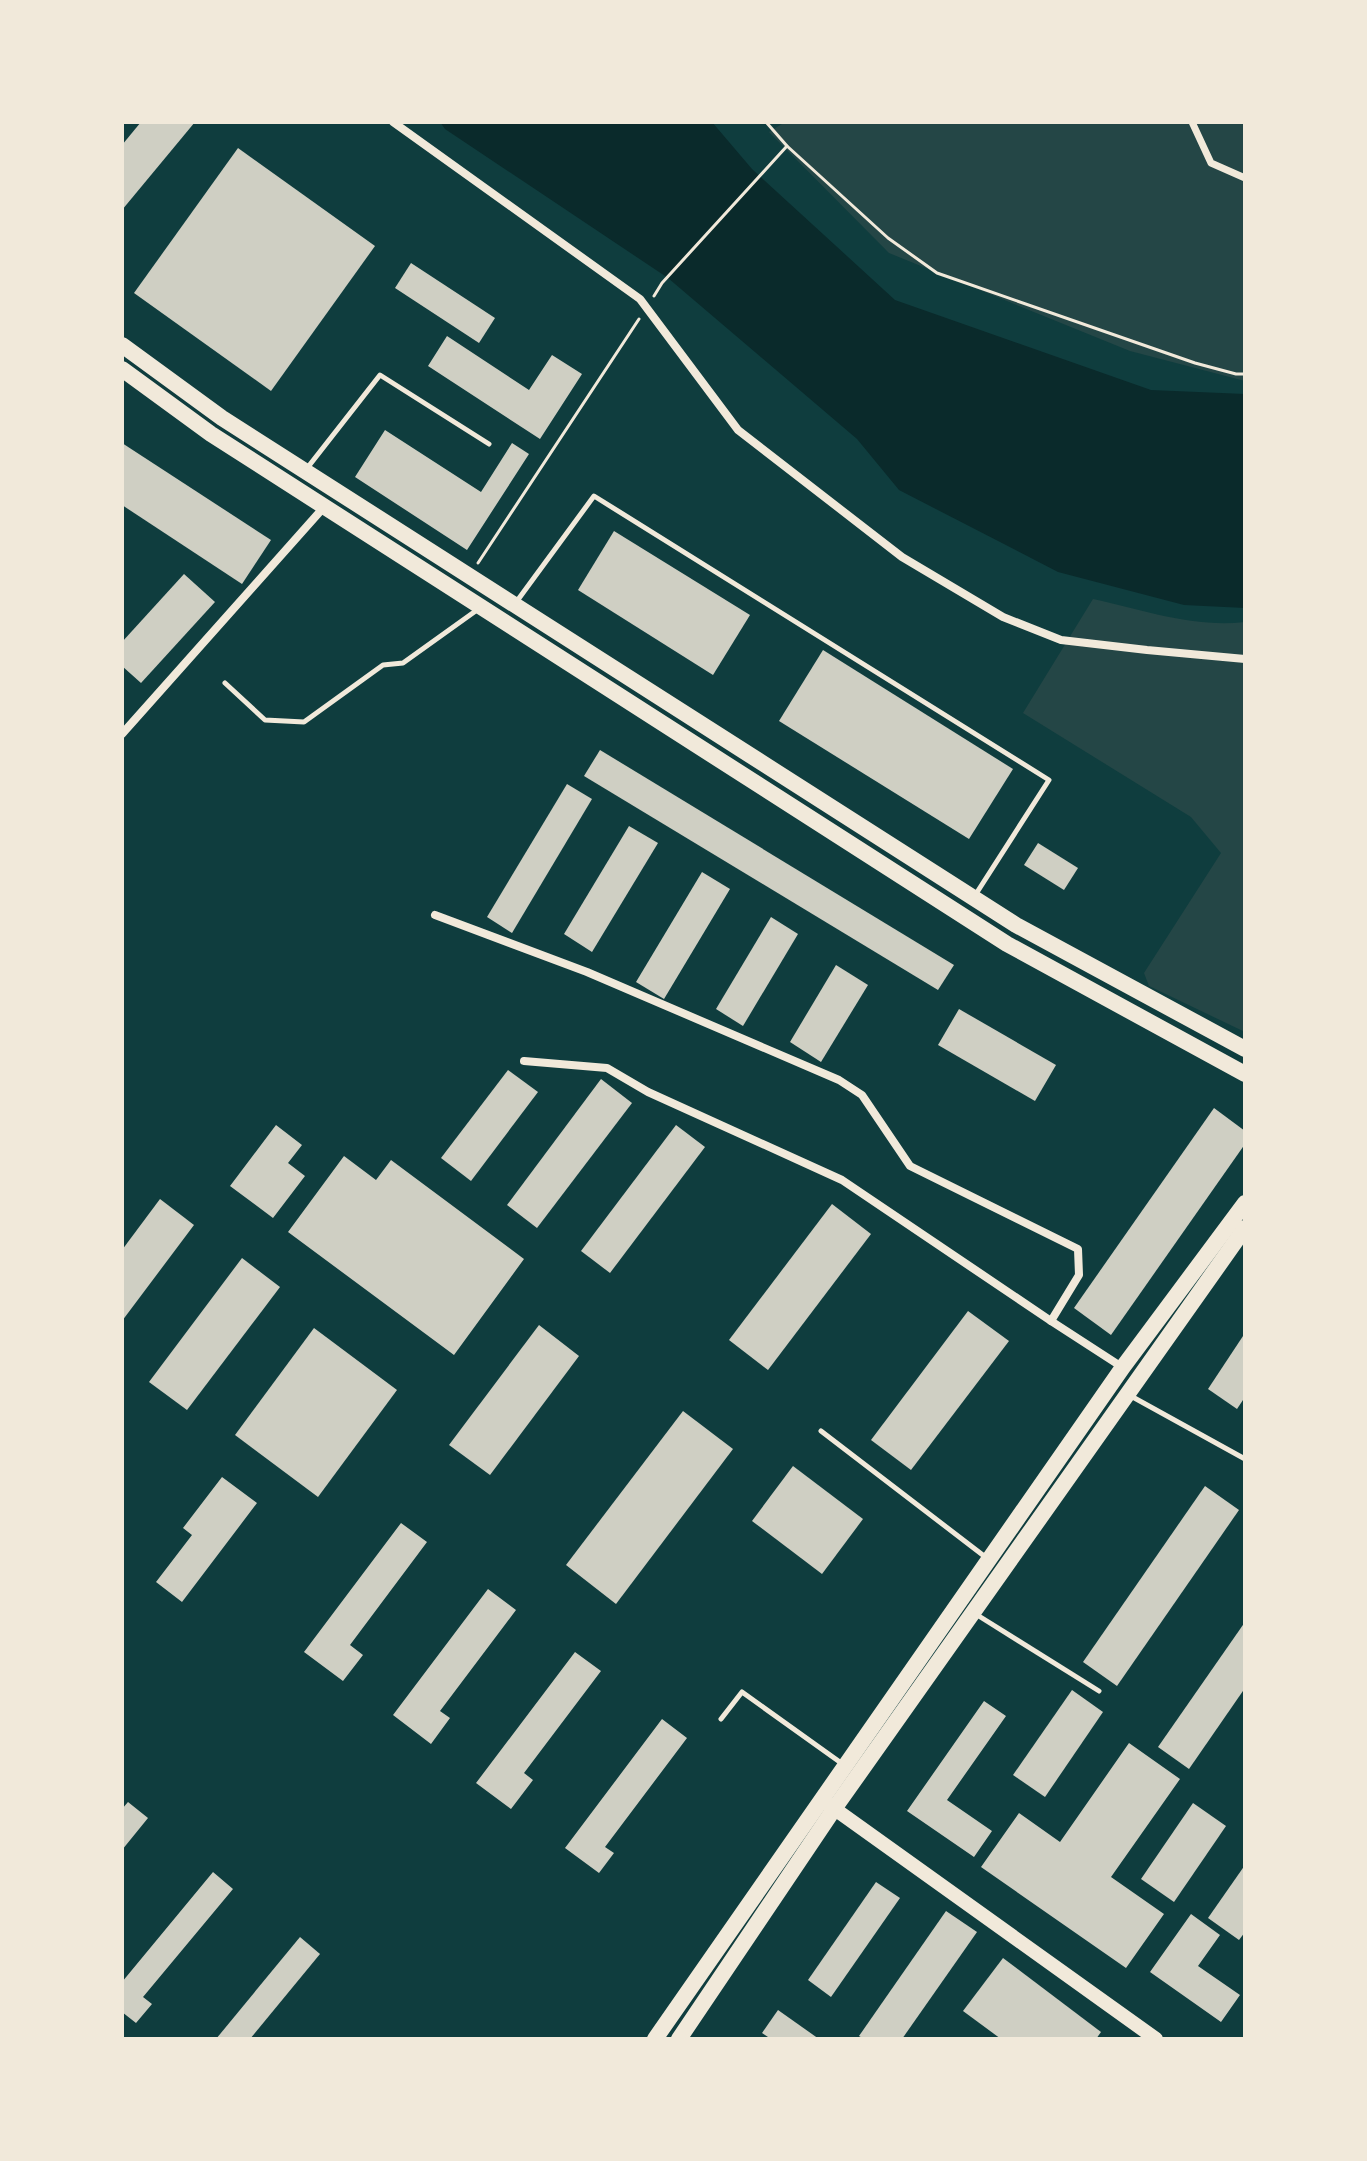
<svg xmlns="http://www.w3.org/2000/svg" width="1367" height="2161" viewBox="0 0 1367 2161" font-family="'Roboto Condensed',sans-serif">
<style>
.green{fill:#244646}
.water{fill:#0a2a2b}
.building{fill:#cfcfc3}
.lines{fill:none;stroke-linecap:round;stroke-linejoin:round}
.path{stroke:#f1e9da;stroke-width:3}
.service{stroke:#f1e9da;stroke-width:5}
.pedestrian{stroke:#f1e9da;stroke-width:7}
.minor{stroke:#f1e9da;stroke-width:8}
.tertiary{stroke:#f1e9da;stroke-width:14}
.secondary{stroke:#f1e9da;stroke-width:16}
</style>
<rect width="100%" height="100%" fill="#0f3d3e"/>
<g class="green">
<polygon points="785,122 1245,122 1245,381 1130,351 889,253 769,132"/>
<path d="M1093 599C1143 610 1194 628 1245 622V1032L1149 986 1144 973 1221 853 1191 817 1023 713Z"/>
</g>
<polygon class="water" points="440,122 712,122 752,169 895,300 1151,390 1245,394 1245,608 1184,605 1058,572 899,490 857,439 668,278 445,129"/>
<g class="building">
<polygon points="141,122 195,122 122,210 122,145"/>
<polygon points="238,148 375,246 271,391 134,293"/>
<polygon points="411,263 495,318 479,343 395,288"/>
<polygon points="447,336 529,390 552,355 582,374 540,439 428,366"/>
<polygon points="385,430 481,492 512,443 529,454 467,550 355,477"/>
<polygon points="122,443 271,540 242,584 122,505"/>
<polygon points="614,531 750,615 713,675 578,590"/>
<polygon points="184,574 215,602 141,683 122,666 122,642"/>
<polygon points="823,650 1013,769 969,839 779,721"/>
<polygon points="600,750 954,965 938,990 584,776"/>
<polygon points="567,784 592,799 512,933 487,917"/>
<polygon points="629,826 658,843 592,952 564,934"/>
<polygon points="1038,843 1078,868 1064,890 1024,865"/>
<polygon points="702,872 730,889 664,999 636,982"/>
<polygon points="771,917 798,934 743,1026 716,1009"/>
<polygon points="836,965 868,985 821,1062 790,1042"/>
<polygon points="959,1009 1056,1065 1035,1101 938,1045"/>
<polygon points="508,1070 538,1092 471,1181 441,1158"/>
<polygon points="601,1079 632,1103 537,1228 507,1205"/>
<polygon points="1214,1108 1245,1131 1245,1144 1111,1335 1074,1308"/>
<polygon points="276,1125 302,1145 288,1163 305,1176 273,1218 230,1186"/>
<polygon points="676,1125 705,1147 610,1273 581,1251"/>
<polygon points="344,1156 376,1180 391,1160 524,1259 454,1355 288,1232"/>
<polygon points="160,1199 194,1225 122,1321 122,1250"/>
<polygon points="832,1204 871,1234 768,1370 729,1340"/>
<polygon points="242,1258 280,1287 187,1410 149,1382"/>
<polygon points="968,1311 1009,1341 911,1470 871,1440"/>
<polygon points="539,1325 579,1356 490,1475 449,1445"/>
<polygon points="314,1328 397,1390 318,1497 235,1435"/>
<polygon points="1245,1333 1245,1397 1237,1409 1208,1389"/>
<polygon points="683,1411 733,1449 616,1604 566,1565"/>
<polygon points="793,1466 863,1519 822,1574 752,1521"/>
<polygon points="222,1477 257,1503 182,1602 156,1582 192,1535 183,1528"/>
<polygon points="1205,1486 1239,1510 1117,1686 1083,1662"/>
<polygon points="401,1523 427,1542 350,1645 363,1655 343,1681 304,1652"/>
<polygon points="488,1589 516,1610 440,1711 450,1718 431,1744 393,1715"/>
<polygon points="1245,1622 1245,1688 1189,1769 1158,1747"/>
<polygon points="575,1652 601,1671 524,1773 533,1780 511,1809 476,1783"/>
<polygon points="1072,1690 1103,1712 1045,1797 1013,1775"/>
<polygon points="984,1701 1006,1716 947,1800 992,1831 974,1857 907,1811"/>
<polygon points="662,1719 687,1738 605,1847 614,1853 599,1873 565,1848"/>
<polygon points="1129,1743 1180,1779 1111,1877 1164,1914 1126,1968 981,1867 1019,1813 1060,1842"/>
<polygon points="128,1802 148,1818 122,1850 122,1809"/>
<polygon points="1193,1803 1226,1826 1174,1902 1141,1879"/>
<polygon points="1245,1865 1245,1932 1239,1940 1208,1918"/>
<polygon points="213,1872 233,1889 143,1997 152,2004 136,2023 122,2012 122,1982"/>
<polygon points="876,1882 900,1898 831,1997 808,1980"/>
<polygon points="946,1911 977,1932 902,2039 864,2039 859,2036"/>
<polygon points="1191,1914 1220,1935 1198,1966 1240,1995 1221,2022 1150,1972"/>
<polygon points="300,1937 320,1954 250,2039 216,2039"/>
<polygon points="1003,1958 1101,2032 1096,2039 1001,2039 963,2011"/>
<polygon points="778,2010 819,2039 771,2039 762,2033"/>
</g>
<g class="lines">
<g class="path">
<polyline points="766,122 787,146 888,238 937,273 1195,363 1236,374 1245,374"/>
<polyline points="654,296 662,283 787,146"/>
<polyline points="478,563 639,319"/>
</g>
<g class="service">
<polyline points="308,467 380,375 489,444"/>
<polyline points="517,601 594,496 1049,780 974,897"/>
<polyline points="225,683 265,720 304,722 383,665 403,663 477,610"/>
<polyline points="1129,1395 1245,1459"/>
<polyline points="821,1431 988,1559"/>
<polyline points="974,1613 1099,1691"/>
<polyline points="721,1719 742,1692 844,1765"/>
</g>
<polyline class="pedestrian" points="1192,122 1211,163 1245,178"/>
<g class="minor">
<polyline points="393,122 640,299 738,430 902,557 1003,617 1061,640 1147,650 1245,659"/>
<polyline points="122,734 324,507"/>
<polyline points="435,915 587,972 839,1080 862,1095 910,1166 1078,1249 1079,1275 1051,1321"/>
<polyline points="524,1061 607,1068 648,1092 842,1180 1051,1321 1122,1367"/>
</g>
<polyline class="tertiary" points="825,1802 1156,2039"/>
<g class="secondary">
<polyline points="122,345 222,418 1016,925 1245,1049"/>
<polyline points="122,369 211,434 1007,944 1245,1074"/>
<polyline points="655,2039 1123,1367 1245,1203"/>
<polyline points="679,2039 834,1809 1245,1228"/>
</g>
</g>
<rect width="1367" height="2161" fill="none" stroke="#f1e9da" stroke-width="248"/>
</svg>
